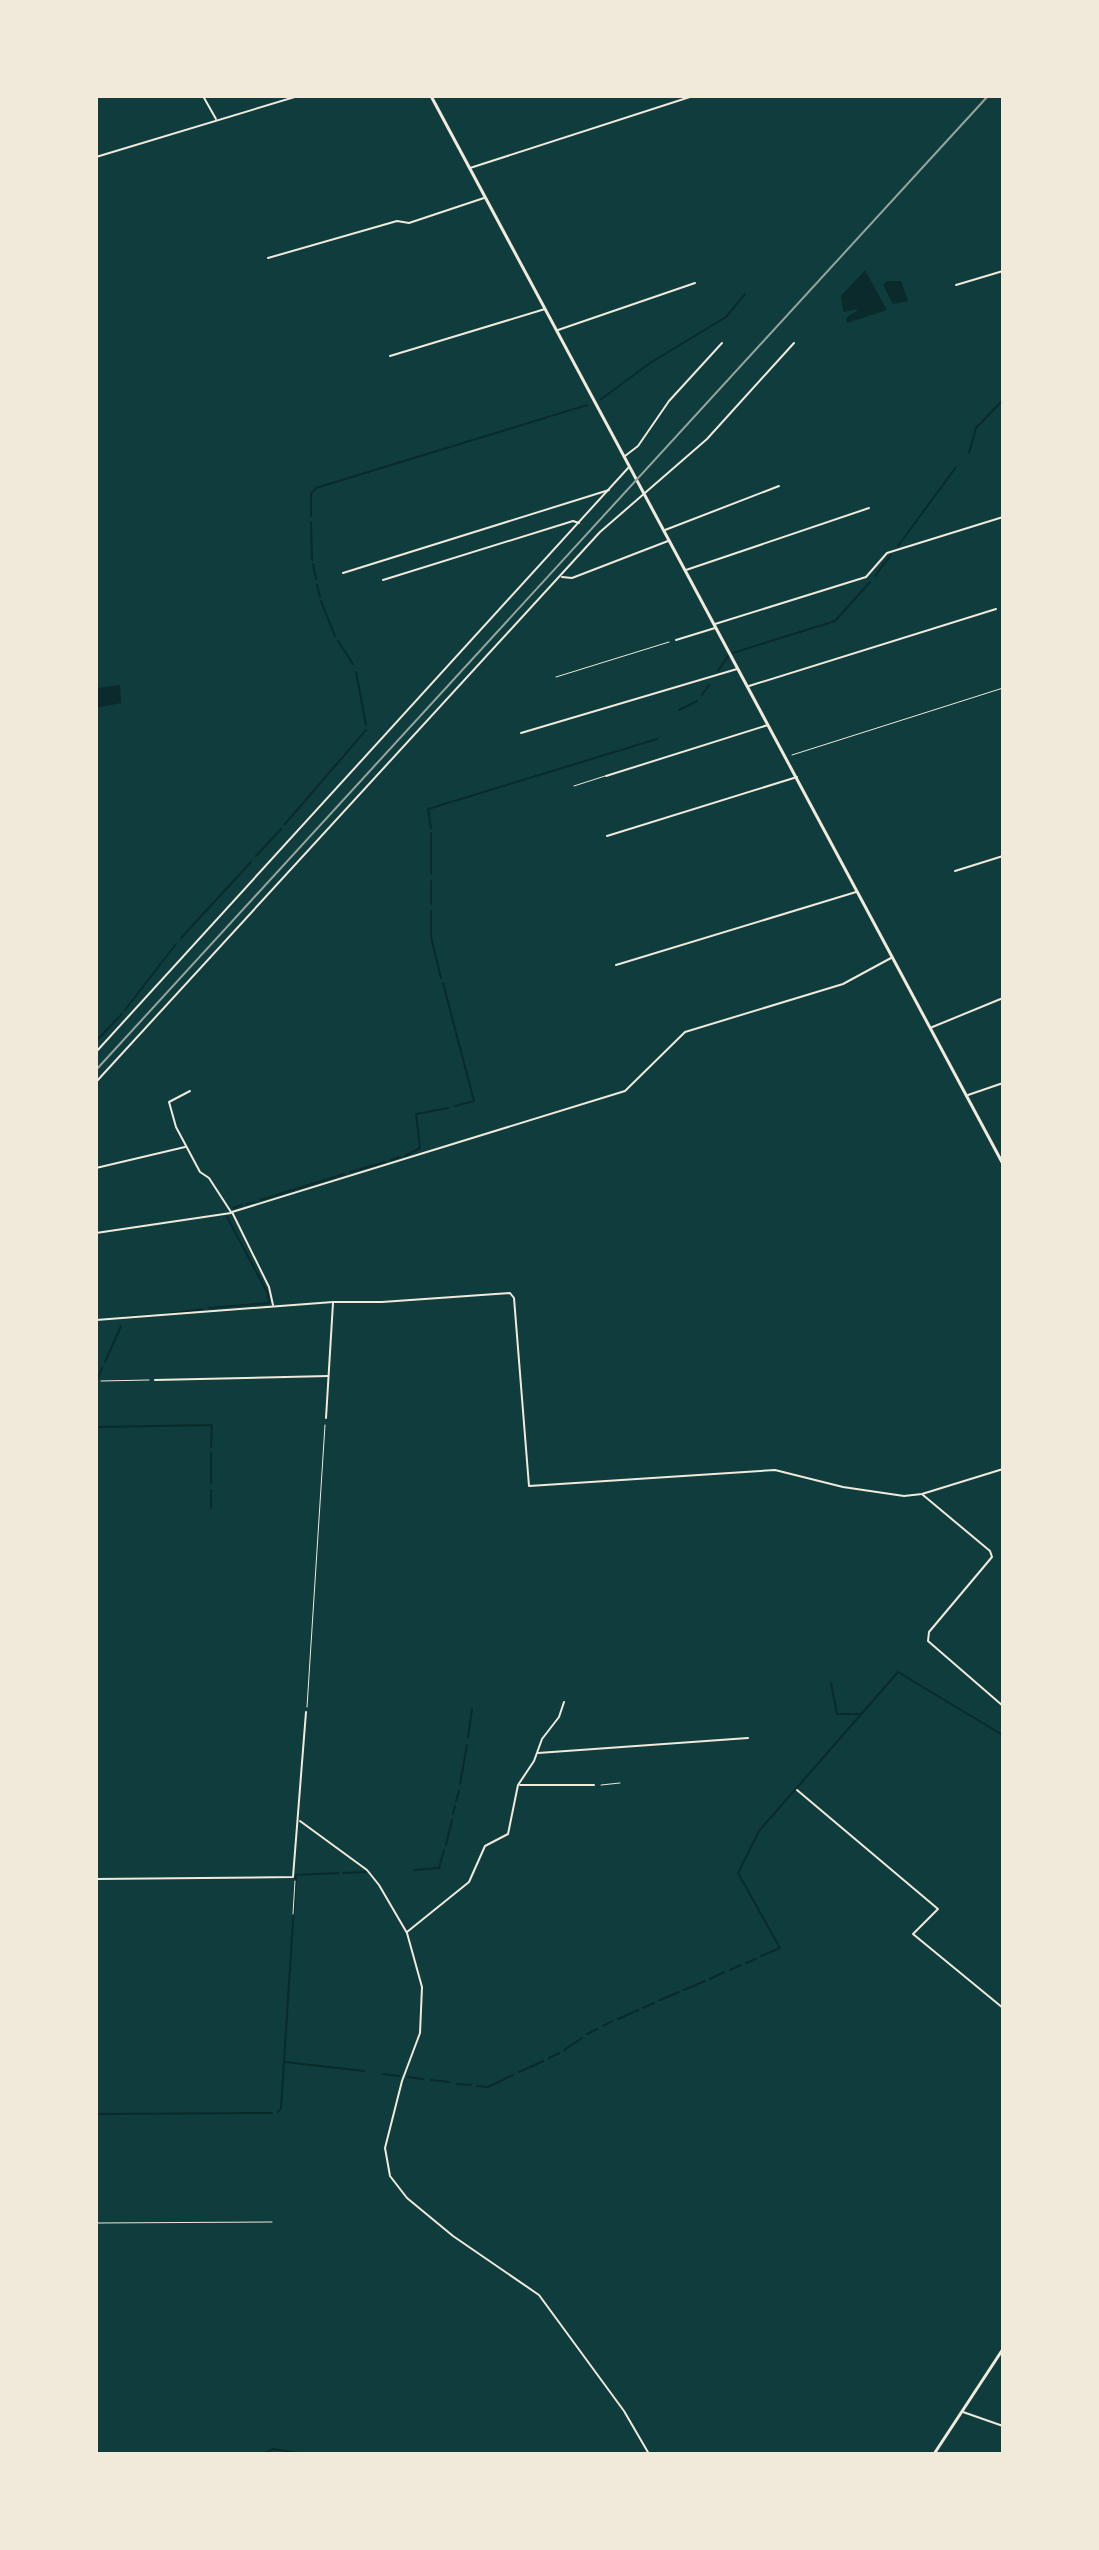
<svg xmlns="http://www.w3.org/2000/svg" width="1099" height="2550" viewBox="0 0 1099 2550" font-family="Lora,serif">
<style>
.water{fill:#0a2a2b}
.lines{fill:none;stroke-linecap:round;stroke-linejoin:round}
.stream{stroke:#0a2a2b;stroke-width:2}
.path{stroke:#f1e9da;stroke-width:1}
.service{stroke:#f1e9da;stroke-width:1}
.minor{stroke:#f1e9da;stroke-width:2}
.tertiary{stroke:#f1e9da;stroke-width:3}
.primary{stroke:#f1e9da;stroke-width:3}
.rail{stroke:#97a49c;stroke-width:2}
</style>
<rect width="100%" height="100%" fill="#0f3d3e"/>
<g class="water">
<polygon points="865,270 887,310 847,323 846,318 859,309 843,312 841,296"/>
<polygon points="887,281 901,281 908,301 893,304 883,285"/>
<polygon points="120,685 121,703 96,708 96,688"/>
</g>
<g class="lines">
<g class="stream">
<polyline points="600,400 650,363 726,317 745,294"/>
<polyline points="969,453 976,428 1003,400"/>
<polyline points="311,516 311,494 316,488 587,405"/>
<polyline points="311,522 312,560"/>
<polyline points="898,546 956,467"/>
<polyline points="313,564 316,579"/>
<polyline points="875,576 891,555"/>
<polyline points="317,585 320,597"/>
<polyline points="321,601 335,636"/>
<polyline points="338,641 353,664"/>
<polyline points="733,653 835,621 870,582"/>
<polyline points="718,671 728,656"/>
<polyline points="356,672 366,725"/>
<polyline points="702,695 709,685"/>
<polyline points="679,710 697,701"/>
<polyline points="285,824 366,730"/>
<polyline points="431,828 428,809 657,739"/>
<polyline points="256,856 281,829"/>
<polyline points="431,874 431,833"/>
<polyline points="431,904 431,881"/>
<polyline points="431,911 431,937 441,978"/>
<polyline points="181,938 251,862"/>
<polyline points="443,983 474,1101 455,1106"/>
<polyline points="125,1010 176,944"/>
<polyline points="96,1041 122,1014"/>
<polyline points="405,1156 420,1148 416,1114 448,1108"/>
<polyline points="391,1160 400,1157"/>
<polyline points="350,1172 385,1162"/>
<polyline points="260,1200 344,1174"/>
<polyline points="247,1204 254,1202"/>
<polyline points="233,1208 242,1205"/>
<polyline points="209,1308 269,1303 268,1294 227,1217"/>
<polyline points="167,1314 202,1309"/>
<polyline points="125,1317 155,1315"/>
<polyline points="105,1362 121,1326"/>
<polyline points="96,1382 102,1368"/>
<polyline points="96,1427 212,1425 211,1447"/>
<polyline points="211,1453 211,1483"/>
<polyline points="211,1490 211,1508"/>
<polyline points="831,1683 837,1714 859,1714"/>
<polyline points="468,1737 472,1709"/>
<polyline points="460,1784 467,1745"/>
<polyline points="456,1801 459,1791"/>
<polyline points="453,1814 455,1806"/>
<polyline points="446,1845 452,1820"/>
<polyline points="414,1870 439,1868 444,1850"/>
<polyline points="343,1873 366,1872"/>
<polyline points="761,1956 780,1948 738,1873 759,1831 898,1672 1001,1734 1003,1731"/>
<polyline points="746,1963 756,1959"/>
<polyline points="730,1970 741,1965"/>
<polyline points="710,1979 724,1972"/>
<polyline points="684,1990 705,1981"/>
<polyline points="660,2000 679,1992"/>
<polyline points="643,2008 654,2003"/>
<polyline points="618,2019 638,2010"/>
<polyline points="603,2026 612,2021"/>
<polyline points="587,2034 598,2029"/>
<polyline points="564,2050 582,2038"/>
<polyline points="549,2058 559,2053"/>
<polyline points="285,2062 364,2071"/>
<polyline points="519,2072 543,2061"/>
<polyline points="383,2074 399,2076"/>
<polyline points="408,2077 423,2079"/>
<polyline points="431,2080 449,2082"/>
<polyline points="457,2084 471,2085"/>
<polyline points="477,2086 488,2087 513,2075"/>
<polyline points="278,2112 281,2108 296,1875 338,1873"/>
<polyline points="96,2114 272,2113"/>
<polyline points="264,2454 273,2449 305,2454"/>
</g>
<g class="path">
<polyline points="556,677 669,642"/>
<polyline points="792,755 1003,688"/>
<polyline points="101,1381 149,1380"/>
<polyline points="307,1707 325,1425"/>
<polyline points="601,1785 620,1783"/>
<polyline points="293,1914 295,1881"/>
<polyline points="96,2223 272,2222"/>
</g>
<polyline class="service" points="574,786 605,776"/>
<g class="minor">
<polyline points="203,96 216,119"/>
<polyline points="96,157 298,96"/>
<polyline points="470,168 693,96"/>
<polyline points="268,258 397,221 409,223 484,198"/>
<polyline points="956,285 1003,271"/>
<polyline points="558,330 695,283"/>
<polyline points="390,356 545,309"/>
<polyline points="625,456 638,446 669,401 722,343"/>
<polyline points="665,530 779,486"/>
<polyline points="686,570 869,508"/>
<polyline points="343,573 609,490"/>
<polyline points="562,577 572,578 668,541"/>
<polyline points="383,580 573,521 579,523"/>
<polyline points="715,624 866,577 887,553 1003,517"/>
<polyline points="676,640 715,628"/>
<polyline points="749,686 996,609"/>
<polyline points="521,733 737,669"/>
<polyline points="606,776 768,725"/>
<polyline points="607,836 797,777"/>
<polyline points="955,871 1003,856"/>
<polyline points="616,965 856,892"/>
<polyline points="930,1028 1003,998"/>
<polyline points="96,1052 629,467"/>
<polyline points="96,1082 600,532 707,439 794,343"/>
<polyline points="190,1091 169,1102 176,1127 200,1172 209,1178 231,1212"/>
<polyline points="968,1095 1003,1083"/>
<polyline points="96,1168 185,1147"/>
<polyline points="96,1233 231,1213"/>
<polyline points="273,1305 269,1287 232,1212 625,1091 685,1032 843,984 891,958"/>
<polyline points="96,1320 333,1302 382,1302 510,1293 514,1298 529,1486 775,1470 843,1487 904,1496 922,1494 1003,1469"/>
<polyline points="155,1380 328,1376"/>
<polyline points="326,1418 333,1303"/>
<polyline points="923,1495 990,1551 992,1557 929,1632 928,1641 1003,1706"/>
<polyline points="538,1753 748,1738"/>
<polyline points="520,1785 594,1785"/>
<polyline points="797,1790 938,1909 913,1934 1003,2008"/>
<polyline points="300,1821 367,1870 379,1885 407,1933 422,1987 420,2033 402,2081 385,2148 390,2176 407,2198 453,2236 539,2295 624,2411 649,2454"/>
<polyline points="96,1879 293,1877 306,1712"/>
<polyline points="407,1932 469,1882 485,1846 508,1834 518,1785 534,1761 542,1739 559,1717 564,1702"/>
<polyline points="963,2412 1003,2426"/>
</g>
<polyline class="tertiary" points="431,96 1003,1164"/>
<polyline class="primary" points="934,2454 1003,2349"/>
<polyline class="rail" points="96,1070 988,96"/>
</g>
<rect width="1099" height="2550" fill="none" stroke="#f1e9da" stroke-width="196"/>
</svg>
